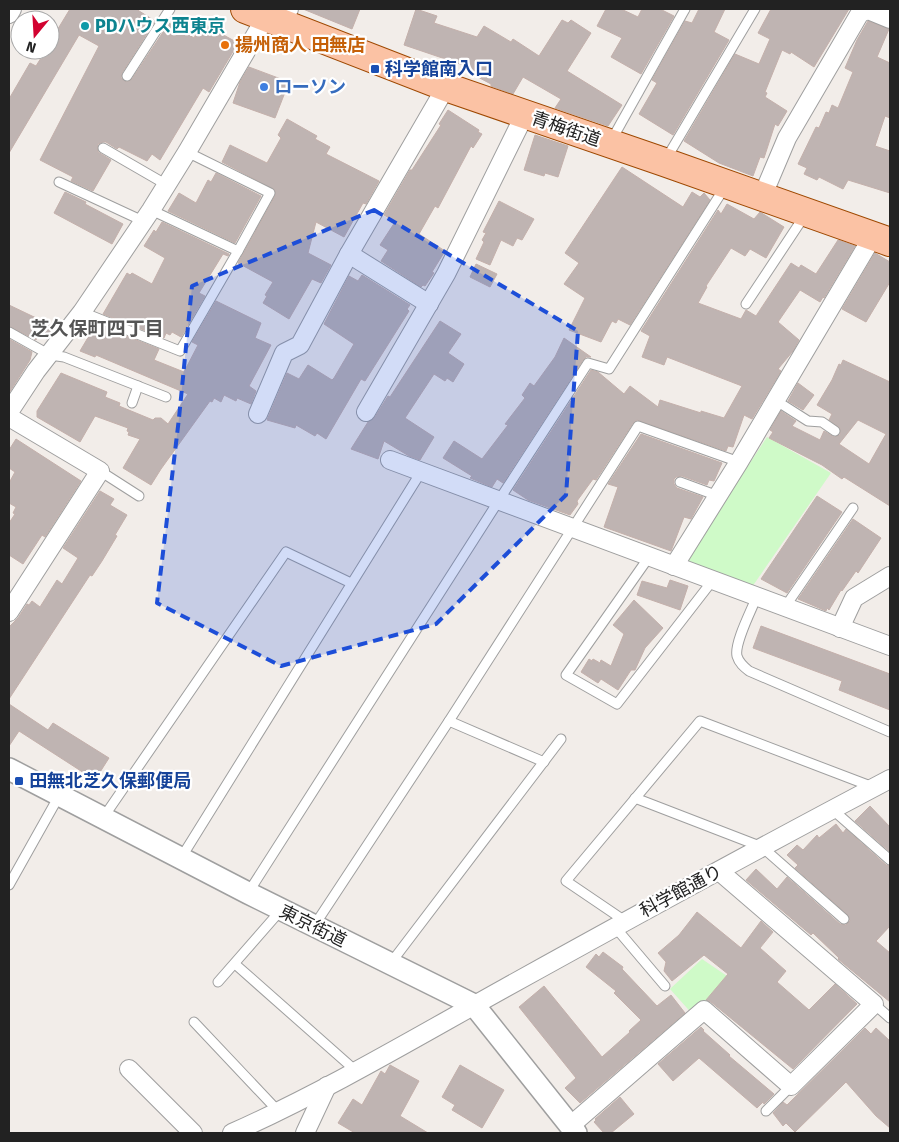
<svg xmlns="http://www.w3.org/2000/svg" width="899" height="1142" viewBox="0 0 899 1142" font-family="'Fira Sans','Noto Sans JP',sans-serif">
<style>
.park{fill:#cffac8}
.building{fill:#bfb4b2;stroke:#c4b0ab;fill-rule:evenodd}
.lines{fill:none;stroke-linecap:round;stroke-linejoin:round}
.service-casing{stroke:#9f9f9f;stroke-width:11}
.minor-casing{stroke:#9f9f9f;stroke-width:20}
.tertiary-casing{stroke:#9f9f9f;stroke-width:24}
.primary-casing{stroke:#9e4801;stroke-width:30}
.service{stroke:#fff;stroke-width:9}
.minor{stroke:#fff;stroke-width:18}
.tertiary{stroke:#fff;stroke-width:21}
.primary{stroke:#fbc2a4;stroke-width:28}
.marked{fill:#1d4ed8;fill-opacity:0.2;stroke:#1d4ed8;stroke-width:4;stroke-dasharray:10 6;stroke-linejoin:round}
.culture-dot{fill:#0f9aa8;stroke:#fff;stroke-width:2}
.food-dot{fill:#e8710a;stroke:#fff;stroke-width:2}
.transit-dot{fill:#1a4fb4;stroke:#fff;stroke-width:2}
.shop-dot{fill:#3f7fe0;stroke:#fff;stroke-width:2}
.labels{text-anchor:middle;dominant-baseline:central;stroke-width:4.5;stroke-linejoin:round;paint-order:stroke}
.culture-label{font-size:18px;font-weight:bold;fill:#0d838f;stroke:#fff;text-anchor:start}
.food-label{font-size:18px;font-weight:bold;fill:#c56008;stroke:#fff;text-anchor:start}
.transit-label{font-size:18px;font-weight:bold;fill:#164399;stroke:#fff;text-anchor:start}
.shop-label{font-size:18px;font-weight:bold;fill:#366cbe;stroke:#fff;text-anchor:start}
.street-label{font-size:18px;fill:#222;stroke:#fff}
.neighbourhood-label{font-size:19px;font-weight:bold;fill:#555;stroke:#fff}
</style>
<rect width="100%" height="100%" fill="#f2ede9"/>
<g class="park">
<polygon points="767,437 831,473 752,587 684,563"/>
<polygon points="702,959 730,978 695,1017 670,989"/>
</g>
<g class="building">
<polygon points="70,9 136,9 155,21 122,73 121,78 126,82 132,79 169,23 194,38 202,23 238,43 209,92 203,88 160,160 152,154 147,161 119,147 117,149 106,142 103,142 98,144 98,152 111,160 93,191 71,181 73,177 40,160 99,46 79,35 9,153 9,99 30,63 36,66 46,50 50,50 50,42"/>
<polygon points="303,9 360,9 352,29"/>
<polygon points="416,9 437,16 434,23 477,37 484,26 511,42 513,39 539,56 562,20 568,23 571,20 591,33 567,71 622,105 608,126 555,108 561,99 523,77 513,94 491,86 491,84 461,68 463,65 404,45"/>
<polygon points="606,9 621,9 638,17 642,9 660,9 674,16 641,74 611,57 622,38 597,26"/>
<polygon points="699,9 725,9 714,32 729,40 673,135 639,114 657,83 652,80 685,21 692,23"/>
<polygon points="771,9 849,9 814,67 791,52 790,54 782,50 765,92 767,93 765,97 787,111 778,126 775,124 764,158 760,157 753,176 719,163 684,141 735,54 759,64 770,39 758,33"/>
<polygon points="868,21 889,29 877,57 890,63 890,118 885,116 875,146 890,151 890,193 848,180 843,189 819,177 817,180 804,174 807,168 798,164 816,127 819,128 826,112 829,113 832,105 838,108 853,72 845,68 857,40"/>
<polygon points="249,67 289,82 275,118 233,103 240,82"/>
<polygon points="448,110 479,130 478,132 482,134 473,148 471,146 438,208 435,206 419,234 445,251 432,272 434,273 425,286 423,285 421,287 381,261 388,250 380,245 395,222 384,215 410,170 412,170 441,125 439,124"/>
<polygon points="287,119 317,136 315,139 330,147 326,154 379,181 366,204 363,203 344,237 316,222 308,253 331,265 321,283 312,279 289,319 263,303 267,296 265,295 273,282 238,263 275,196 275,190 222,162 230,145 267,163 281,138 278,135"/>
<polygon points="535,135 568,146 558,177 545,173 544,176 524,170"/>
<polygon points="622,167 683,207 692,192 700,197 704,193 710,200 630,325 618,319 616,323 612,321 601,342 569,330 585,298 564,284 579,263 565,253"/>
<polygon points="216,173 261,196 235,243 168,211 179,193 196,203 208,180 211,182"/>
<polygon points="65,192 86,202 85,204 123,224 112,244 54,213"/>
<polygon points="499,201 534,219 522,240 517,238 513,246 501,240 490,265 476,259 484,242 482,240 486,233 483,232"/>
<polygon points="727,204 754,219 760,212 784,227 766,258 750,249 745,256 731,248 706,286 707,287 698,303 741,319 746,310 756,316 791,263 799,268 801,265 816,274 838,240 855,246 824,298 823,297 820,302 800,290 778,322 799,340 793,351 778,369 781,371 752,419 744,415 733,447 728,446 726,451 637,420 633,423 596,480 593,479 577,501 578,504 570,515 528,500 513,490 591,370 598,372 624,394 630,386 658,407 660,400 701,413 701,411 724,418 742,386 667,357 664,365 642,357 650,336 641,331 718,210 721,214"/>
<polygon points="162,222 229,254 228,256 223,254 199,293 205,296 181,337 172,332 170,335 166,333 164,338 103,314 127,273 130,275 132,273 152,284 165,258 144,246 154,230 156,232"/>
<polygon points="875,253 890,262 890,282 866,322 842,309"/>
<polygon points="476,264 497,274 490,287 470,277"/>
<polygon points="362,275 410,305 407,309 409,311 365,381 361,379 326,439 317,433 315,436 296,425 295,428 267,420 287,373 299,379 308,365 332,380 334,378 354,344 324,324 349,276 358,281"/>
<polygon points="216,301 261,323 255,338 271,345 249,386 256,391 251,404 237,398 236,401 224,395 221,402 214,398 212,402 210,401 161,469 151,485 123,468 140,439 128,435 129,432 127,431 128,428 95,416 80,442 37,417 37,411 61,373 107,392 105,397 120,403 119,406 153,420 155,418 161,418 168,424 188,394 96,355 95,357 80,351 96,324 159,349 154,360 184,372 198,345 192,342"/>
<polygon points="9,305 55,327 53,331 47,339 38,335 36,340 9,326"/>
<polygon points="440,321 461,334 448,353 464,364 453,382 447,378 445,381 434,374 405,418 434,437 420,460 409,456 384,441 378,459 351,449 368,422 375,417 388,396 390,397"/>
<polygon points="564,338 591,357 586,357 583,360 503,483 497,479 492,487 470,478 472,476 443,458 454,441 482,459 508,425 505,424 525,398 522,395 530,383 534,386 555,357"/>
<polygon points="9,339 32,352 30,360 9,393"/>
<path d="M843 360 890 382V506L844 477 842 479 822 465 769 438 773 432 770 430 781 411 796 421 792 426 820 440 824 431 834 437 840 435V428L829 420 832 414 817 405 832 380 839 364 841 365ZM858 420 886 434 869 464 839 444Z"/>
<polygon points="798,383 814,395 803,410 788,401"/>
<polygon points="641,434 722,463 714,481 709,480 707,485 682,476 676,477 674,479 674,484 677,488 703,497 691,519 684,517 671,551 604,527 618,487 608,484"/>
<polygon points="16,439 81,481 45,537 42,535 23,564 9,555 9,523 15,514 13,513 16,507 9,503 9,483 15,472 9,468 9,450"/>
<polygon points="100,491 114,499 110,505 127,515 115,535 117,536 102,561 92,576 90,575 9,699 9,627 18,618 27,604 29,605 32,601 40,607 57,580 62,584 78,558 63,548"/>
<polygon points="817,496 842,512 787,593 761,579"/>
<polygon points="853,519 881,538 858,573 856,571 842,591 841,590 829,610 827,608 826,611 798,599"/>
<polygon points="670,580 688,586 680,610 637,595 642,581 667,588"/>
<polygon points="634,600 663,628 645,648 635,670 631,670 618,690 601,679 598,683 581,672 589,659 592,661 593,659 600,663 601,660 611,666 624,634 613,625"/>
<polygon points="761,626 890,674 890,710 839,690 842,681 753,648"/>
<polygon points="9,704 48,730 53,723 109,758 95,780 19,731 9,746"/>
<polygon points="870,806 890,827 890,852 855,821"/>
<polygon points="836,824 843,833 846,829 886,865 890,866 890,926 876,941 890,953 890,1002 838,959 839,958 813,933 811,935 746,880 756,869 777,889 787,877 840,924 846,925 850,921 848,915 795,868 798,865 787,855 797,845 803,850 817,835 819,838"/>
<polygon points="697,912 741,948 761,921 773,932 760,948 786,971 777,982 809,1010 835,984 857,1004 793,1069 711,1002 706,1000 728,974 704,955 672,981 664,971 666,962 658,953 679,935"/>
<polygon points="603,952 623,967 622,969 657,1006 671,995 685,1013 580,1103 565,1088 576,1078 519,1007 544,986 602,1057 630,1032 629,1031 641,1020 614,993 616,991 586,967 596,954 599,957"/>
<polygon points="701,1027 704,1030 703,1031 730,1055 729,1056 774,1094 764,1104 763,1102 757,1108 699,1058 673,1081 658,1064"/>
<polygon points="865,1028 871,1034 876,1028 890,1041 890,1128 876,1116 846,1082 795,1132 786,1123 783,1126 773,1113 783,1102 787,1105"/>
<polygon points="390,1065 419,1081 400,1116 428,1133 355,1133 338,1123 353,1099 362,1105 381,1071 385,1074"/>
<polygon points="460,1065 504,1090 482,1128 452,1110 455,1105 442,1097"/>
<polygon points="620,1097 634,1114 611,1133 604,1133 594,1122 596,1120 595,1119"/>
</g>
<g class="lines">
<g class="service-casing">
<g id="service">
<polyline points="127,76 170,9"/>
<polyline points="611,141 685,9"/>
<polyline points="103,148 167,185"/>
<polyline points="666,159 755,9"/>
<polyline points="59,182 143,221"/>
<polyline points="151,210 238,251"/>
<polyline points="746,304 805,215"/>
<polyline points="82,312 180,351 238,251 270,193 187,152"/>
<polyline points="9,332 50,355 64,357 166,397"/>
<polyline points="775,400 808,421 822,422 835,431"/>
<polyline points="132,403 138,386"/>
<polyline points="100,471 139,496"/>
<polyline points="680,482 718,496"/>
<polyline points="649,557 566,675 617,704 713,580"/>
<path d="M757 596C752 609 734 643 737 656 739 663 744 667 749 671L890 732"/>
<polyline points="785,607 853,508"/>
<polyline points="449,721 544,762"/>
<polyline points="635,798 762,847 844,919"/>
<polyline points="833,810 890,860"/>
<polyline points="103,818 286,552 351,583"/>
<polyline points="181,858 421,472"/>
<polyline points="9,885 59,796"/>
<polyline points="248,893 503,494 588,363 609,369 725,187"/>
<polyline points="625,921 566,881 700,721 873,787"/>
<polyline points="314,926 449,721 638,426 739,462"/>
<polyline points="615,927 665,986"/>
<polyline points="235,964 356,1071"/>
<polyline points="390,964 561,739"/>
<polyline points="218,982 281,910"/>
<polyline points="874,1004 890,1018"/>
<polyline points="194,1022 279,1112"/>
<polyline points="766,1111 791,1086"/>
</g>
</g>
<g class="minor-casing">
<g id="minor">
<polyline points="9,14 12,9"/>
<polyline points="279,23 289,9"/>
<polyline points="762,197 787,138 860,13 868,10 890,19"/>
<polyline points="349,254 429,304"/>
<polyline points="9,412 36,371 82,312 151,210 187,152 266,17"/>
<polyline points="366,412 446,274 525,114"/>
<polyline points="258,414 284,353 300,345 349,254 446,87"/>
<polyline points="9,417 100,471 9,612"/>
<polyline points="390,460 890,646"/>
<polyline points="674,566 739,462 873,236"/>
<polyline points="840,628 854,598 890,576"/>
<polyline points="129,1069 193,1133"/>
<polyline points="570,1126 704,1010 791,1086 874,1004 719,871"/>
<path d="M232 1133C326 1091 415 1038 505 988 633 917 761 847 890 779"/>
<polyline points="305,1133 327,1086"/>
</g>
</g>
<g class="tertiary-casing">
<polyline id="tertiary" points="9,769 248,893 474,1005 576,1133"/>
</g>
<g class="primary-casing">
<polyline id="primary" points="245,9 446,87 664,162 890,242"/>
</g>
<use href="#service" class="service"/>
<use href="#minor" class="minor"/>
<use href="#tertiary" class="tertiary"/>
<use href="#primary" class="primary"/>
</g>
<path class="marked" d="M374 210 578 331 566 495 436 624 281 666 157 603 179 418 192 286Z"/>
<circle class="culture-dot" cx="85" cy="26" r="5"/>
<circle class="food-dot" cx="225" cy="45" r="5"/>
<g class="transit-dot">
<rect x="370" y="64" width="10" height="10" rx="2.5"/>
<rect x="14" y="776" width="10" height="10" rx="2.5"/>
</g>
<circle class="shop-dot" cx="264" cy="87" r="5"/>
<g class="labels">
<g class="culture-label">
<text x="95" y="26">PDハウス西東京</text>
</g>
<g class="food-label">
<text x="235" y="45">揚州商人 田無店</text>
</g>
<g class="transit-label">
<text x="385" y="69">科学館南入口</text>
<text x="29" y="781">田無北芝久保郵便局</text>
</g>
<g class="shop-label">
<text x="274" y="87">ローソン</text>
</g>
<g class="street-label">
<text transform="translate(566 129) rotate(19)">青梅街道</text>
<text transform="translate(681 891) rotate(-28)">科学館通り</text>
<text transform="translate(313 926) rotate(26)">東京街道</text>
</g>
<g class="neighbourhood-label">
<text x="97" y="328">芝久保町四丁目</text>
</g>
</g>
<rect width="899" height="1142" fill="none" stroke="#222222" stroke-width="20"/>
<g transform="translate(35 35) rotate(198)"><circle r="24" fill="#ffffff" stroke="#a7a7a7"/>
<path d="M0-4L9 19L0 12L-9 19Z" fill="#d20230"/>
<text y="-8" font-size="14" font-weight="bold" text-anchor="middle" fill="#222222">N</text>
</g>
</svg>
